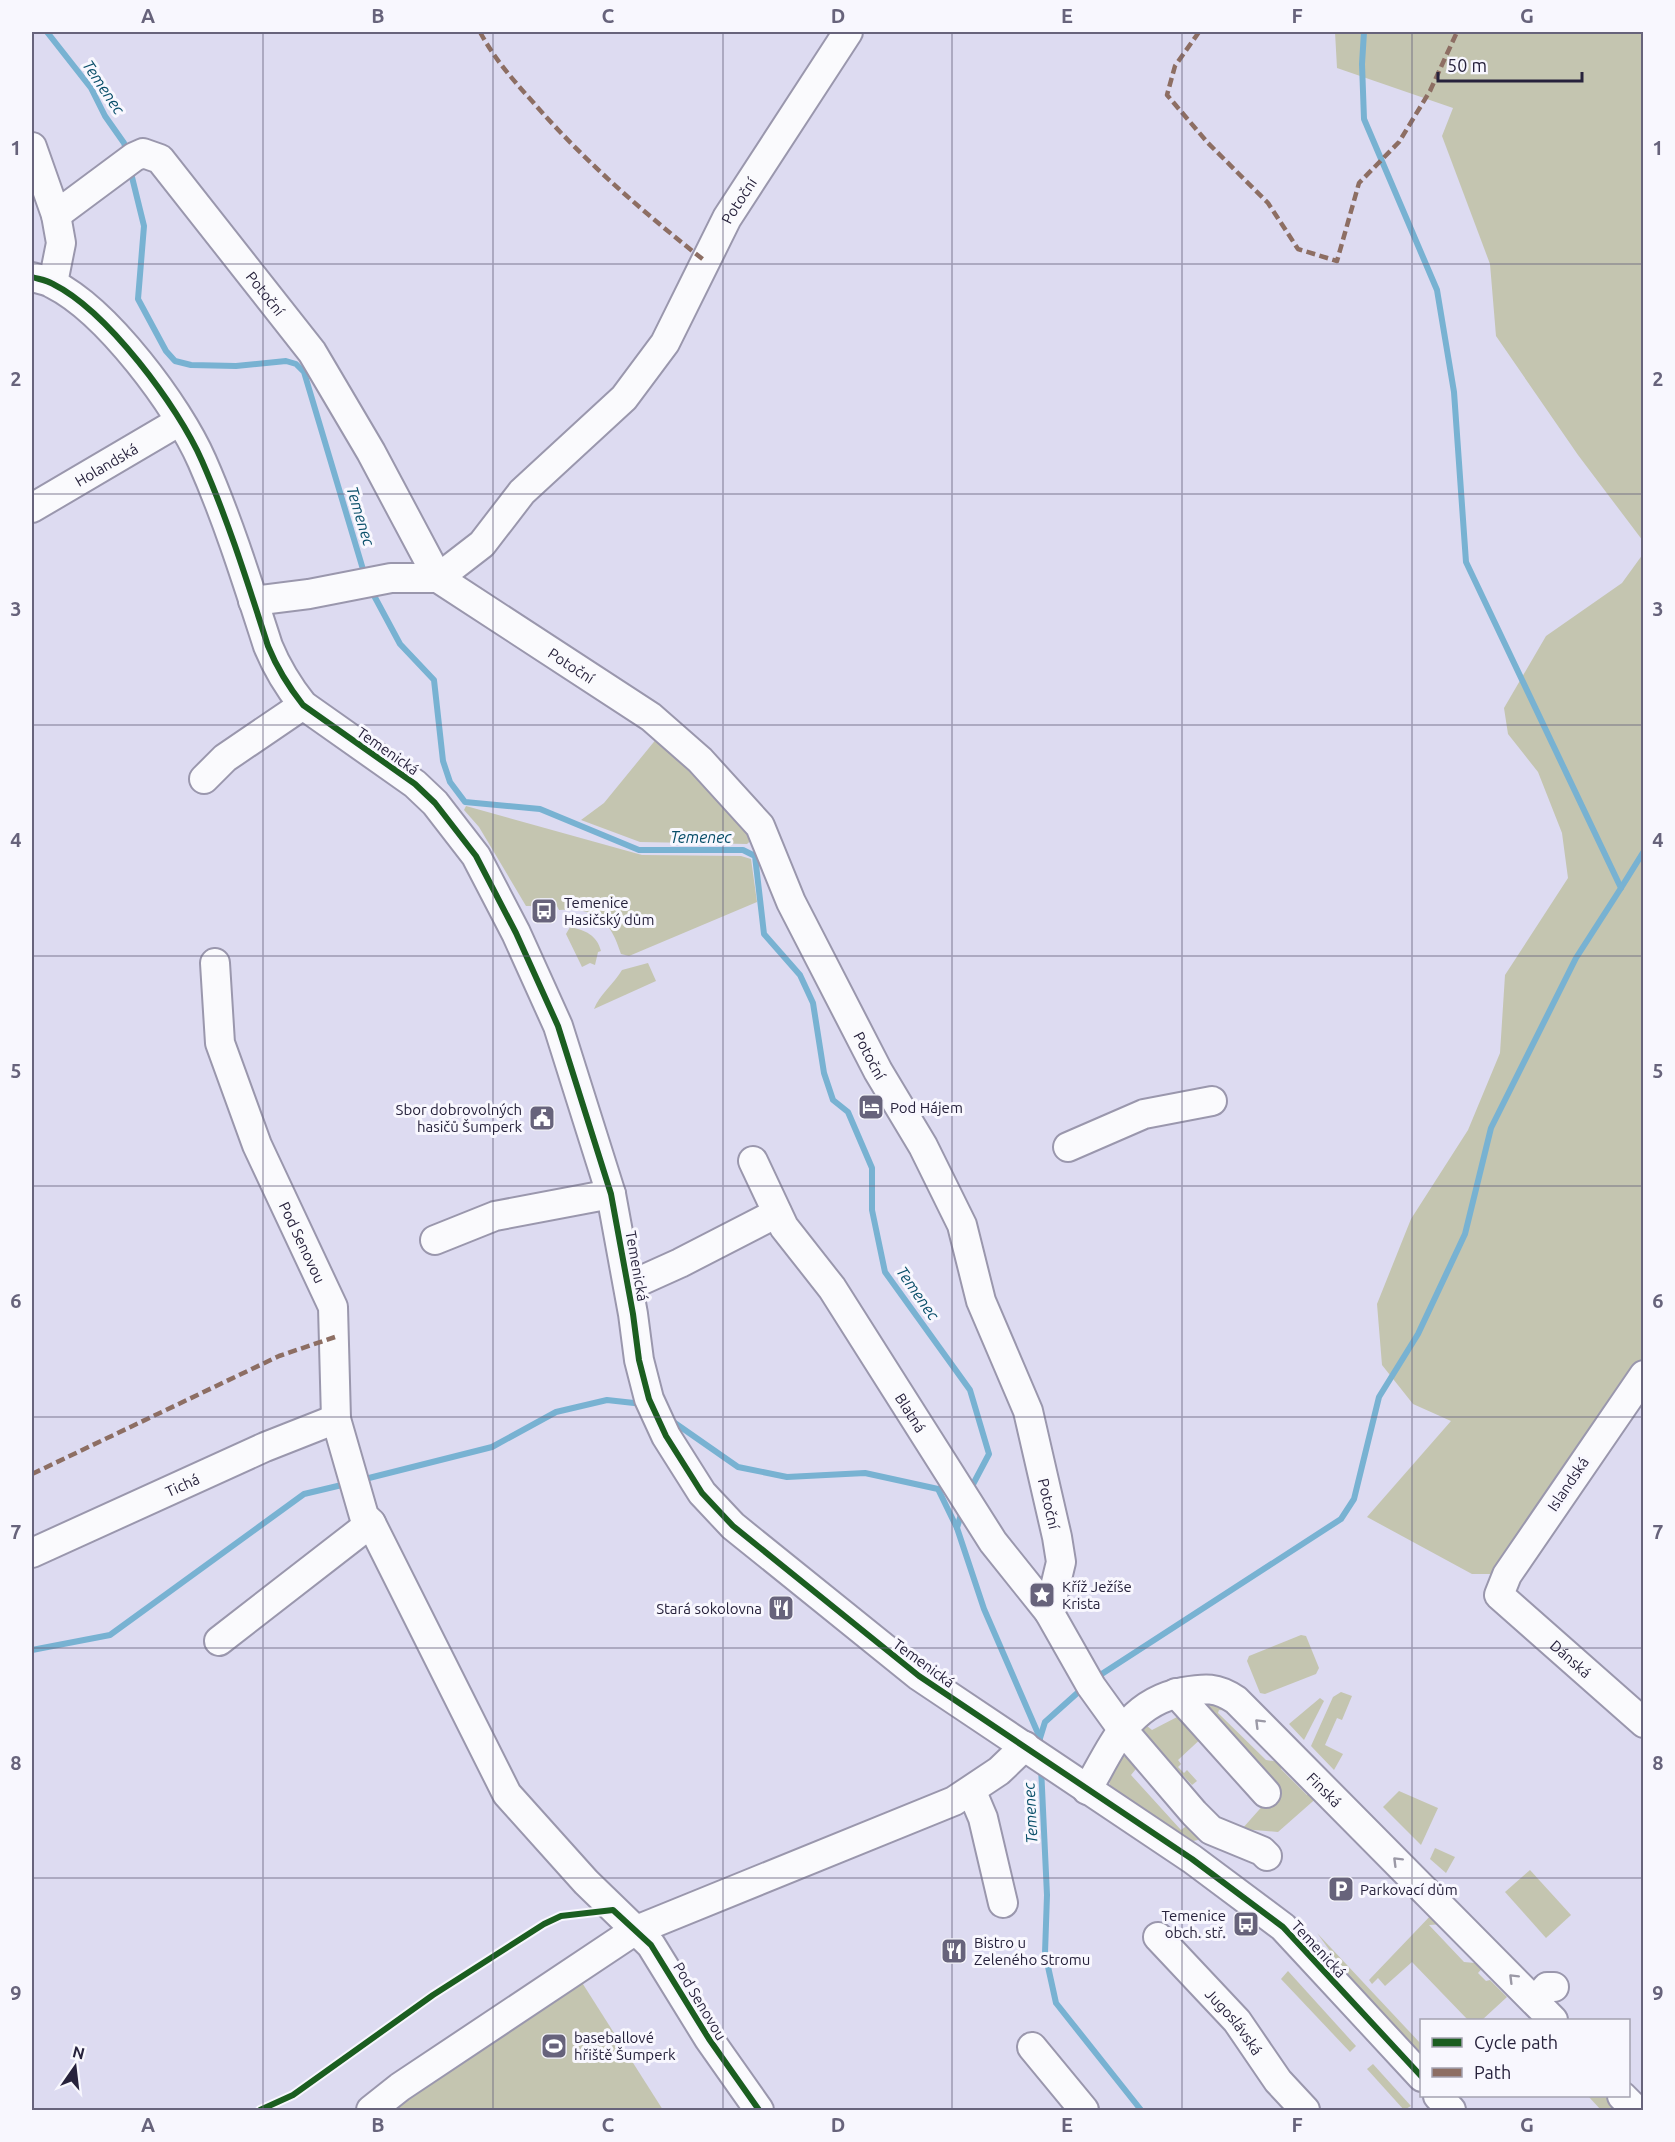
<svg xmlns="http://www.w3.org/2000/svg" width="1675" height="2142" viewBox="0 0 1675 2142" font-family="Ubuntu,sans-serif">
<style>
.green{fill:#c4c5b0}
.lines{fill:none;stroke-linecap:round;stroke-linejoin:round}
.stream{stroke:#78b2d2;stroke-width:6}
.minor-casing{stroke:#9a97ad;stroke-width:32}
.minor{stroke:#fafafd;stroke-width:28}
.quiet{stroke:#8d6e63;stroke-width:4.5;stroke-dasharray:9 4.5;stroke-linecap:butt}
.cycleway-casing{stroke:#f8f7fe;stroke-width:10}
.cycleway{stroke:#1b5e20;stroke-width:6}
.oneway{stroke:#9b99a6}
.grid{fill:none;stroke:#67637b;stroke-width:1.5;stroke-opacity:0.55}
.labels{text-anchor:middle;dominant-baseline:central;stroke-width:6;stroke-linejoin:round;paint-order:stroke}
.street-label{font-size:15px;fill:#27223c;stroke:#f8f7fe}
.poi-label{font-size:15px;fill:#27223c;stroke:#f8f7fe;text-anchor:start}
.water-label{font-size:16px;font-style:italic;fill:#084e69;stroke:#f8f7fe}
.neatline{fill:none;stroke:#67637b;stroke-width:2}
.grid-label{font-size:20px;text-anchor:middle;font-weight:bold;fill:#67637b}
</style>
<rect width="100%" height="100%" fill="#dddbf1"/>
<g class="green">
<polygon points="1335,32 1643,32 1643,541 1578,455 1496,336 1490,264 1442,136 1453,108 1337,68"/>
<polygon points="1643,554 1643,1364 1501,1568 1491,1574 1472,1574 1367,1517 1451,1421 1413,1404 1382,1365 1377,1304 1411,1219 1468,1130 1500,1053 1505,975 1568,878 1562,833 1538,772 1508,734 1504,708 1546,636 1622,583"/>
<polygon points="662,732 758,834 747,844 640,842 581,820 604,803"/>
<path d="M466 806 642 855 741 856 751 859 757 902 629 956 621 954C610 919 596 908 559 910L553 898H540L539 906H526L479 827 464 810Z"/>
<path d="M570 927C585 930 597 935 601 951L598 952 595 965 590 963 582 967 566 934Z"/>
<path d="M648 963 656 981 594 1009C599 995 614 984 622 970Z"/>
<polygon points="1301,1635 1306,1636 1319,1668 1316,1674 1265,1694 1260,1693 1247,1661 1249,1656"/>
<polygon points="1341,1692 1352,1696 1342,1720 1337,1718 1325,1745 1343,1754 1334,1770 1311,1746 1333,1697"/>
<polygon points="1202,1697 1230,1711 1219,1710 1218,1713 1266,1760 1286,1763 1281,1769 1307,1795 1313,1789 1320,1795 1278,1832 1242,1829 1274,1793 1187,1699"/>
<polygon points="1320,1698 1324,1701 1304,1740 1289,1724"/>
<polygon points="1179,1716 1206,1734 1178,1760 1181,1764 1178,1767 1184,1773 1187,1770 1197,1781 1192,1785 1162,1753 1157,1756 1140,1732 1142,1722 1152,1730"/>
<polygon points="1123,1756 1138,1761 1140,1764 1131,1775 1181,1830 1192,1822 1203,1833 1198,1840 1193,1841 1110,1786 1108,1774 1113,1761"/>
<polygon points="1399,1791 1438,1808 1421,1845 1383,1807"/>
<polygon points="1435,1848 1455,1857 1446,1873 1430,1859"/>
<polygon points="1530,1870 1571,1915 1546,1938 1505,1892"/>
<polygon points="1434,1912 1444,1924 1429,1925 1464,1962 1486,1964 1478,1973 1486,1981 1490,1980 1507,1997 1482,2020 1468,2020 1412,1962 1385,1986 1378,1978 1372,1984 1369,1980"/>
<polygon points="1317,1933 1421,2044 1421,2060 1365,1999"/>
<polygon points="1288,1971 1356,2046 1350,2052 1281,1979"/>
<polygon points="581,1981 663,2110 390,2110"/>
<polygon points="1373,2064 1411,2106 1404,2110 1367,2069"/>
<polygon points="1588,2096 1612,2096 1626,2110 1601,2110"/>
</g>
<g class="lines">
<g class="stream">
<polyline points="47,32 91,88 105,116 124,143 127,153"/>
<polyline points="130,169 144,226 138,299 166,351 175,361 191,365 236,366 286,361 296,364 304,372 365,576"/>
<polyline points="371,590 400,644 434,680 443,761 450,782 465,802 540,809 639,850 743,850 755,856 764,934 800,975 813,1003 824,1073 833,1100 848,1112 872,1168 872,1210 885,1272 970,1390 989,1454 970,1490"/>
<polyline points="1621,888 1644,851"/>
<polyline points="672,1421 738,1467 787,1477 865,1473 938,1489 957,1528"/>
<polyline points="361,1480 492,1447 556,1412 607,1400 643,1404"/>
<polyline points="962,1511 957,1528 984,1609 1040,1738 1040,1748"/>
<polyline points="32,1650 110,1635 304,1494 346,1484"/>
<polyline points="1094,1679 1341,1519 1354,1499 1379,1397 1418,1334 1465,1234 1491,1128 1576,958 1621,888 1466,562 1454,392 1437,290 1364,119 1362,64 1364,32"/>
<polyline points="1040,1738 1045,1722 1084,1687"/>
<polyline points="1041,1767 1047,1895 1045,1953 1056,2003 1141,2110"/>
</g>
<g class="minor-casing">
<g id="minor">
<polyline points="32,147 56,215 61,243 53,283"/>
<path id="s1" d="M56 215 134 157 143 153 160 159 312 352 371 452 438 578 651 717 700 760 760 826 791 902 878 1071 923 1146 962 1225 981 1301 1028 1411 1057 1537 1061 1562 1049 1612 1091 1686 1122 1729 1194 1813 1211 1830 1262 1851 1267 1856"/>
<path d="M32 277C38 279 47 280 53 284 107 311 178 406 202 461 228 520 248 584 268 646 277 668 288 686 303 705L415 784 435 803 476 856 516 933 558 1026 611 1194 633 1314 639 1360 649 1399 666 1436 702 1493 733 1526 919 1676 1192 1859 1283 1927 1422 2077"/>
<path id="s2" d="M32 508 180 421"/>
<path id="s3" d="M253 601 309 594 391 578H438L482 544 522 492 624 398 665 343 727 218 848 32"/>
<polyline points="204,779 225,758 303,705"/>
<path id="s4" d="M215 963 220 1043 257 1145 333 1307 336 1419 364 1516 371 1523 507 1794 586 1882 651 1945 709 2039 759 2110"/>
<polyline points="1068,1147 1144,1114 1212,1101"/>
<path id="s5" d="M753 1161 784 1227 832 1288 993 1542 1049 1612"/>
<polyline points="435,1240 495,1216 611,1194"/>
<polyline points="629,1286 680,1263 777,1213"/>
<path id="s6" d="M1644 1375 1507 1575 1499 1595 1644 1723"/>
<path id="s7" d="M32 1553 265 1447 336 1419"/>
<polyline points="219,1641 371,1523"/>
<polyline points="1176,1693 1266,1793"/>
<path id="s8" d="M1087 1790C1113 1745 1128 1703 1183 1692 1205 1688 1217 1687 1236 1700L1553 2020"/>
<polyline points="972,1792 983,1818 1003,1903"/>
<path id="s9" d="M1158 1937 1237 2021 1278 2081 1305 2110"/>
<polyline points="1535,2001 1547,1987 1554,1987"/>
<polyline points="1032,2047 1084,2110"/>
<polyline points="1438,2096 1451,2110"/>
<polyline points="1622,2096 1636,2110"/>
<polyline points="371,2110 400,2087 634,1931 954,1801 999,1771 1025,1746"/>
</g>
</g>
<use href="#minor" class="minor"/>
<g class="quiet">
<path d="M480 32C494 58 512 79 532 101 584 161 643 212 705 261"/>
<polyline points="1199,32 1175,66 1167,95 1208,143 1268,203 1298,249 1337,261 1359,183 1399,142 1430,91 1457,32"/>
<polyline points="32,1474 279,1356 335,1337"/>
</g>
<g class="cycleway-casing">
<g id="cycleway">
<path d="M32 277C38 279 47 280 53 284 107 311 178 406 202 461 228 520 248 584 268 646 277 668 288 686 303 705L415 784 435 803 476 856 516 933 558 1026 611 1194 633 1314 639 1360 649 1399 666 1436 702 1493 733 1526 919 1676 1192 1859 1283 1927 1422 2077"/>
<polyline points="260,2110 293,2095 433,1995 544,1924 561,1916 613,1910 651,1945 709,2039 759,2110"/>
</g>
</g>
<use href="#cycleway" class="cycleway"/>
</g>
<defs><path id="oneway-chevron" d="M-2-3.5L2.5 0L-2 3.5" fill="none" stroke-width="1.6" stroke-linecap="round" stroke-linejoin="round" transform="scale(1.5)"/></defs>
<g class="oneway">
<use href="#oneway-chevron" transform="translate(1259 1723) rotate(-135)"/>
<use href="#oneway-chevron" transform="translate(1397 1861) rotate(-135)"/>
<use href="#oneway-chevron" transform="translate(1513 1978) rotate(-135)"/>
</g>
<path class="grid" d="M263 32V2110M493 32V2110M723 32V2110M952 32V2110M1182 32V2110M1412 32V2110M32 264H1644M32 494H1644M32 725H1644M32 956H1644M32 1186H1644M32 1417H1644M32 1648H1644M32 1878H1644"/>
<defs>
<g id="bus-square" transform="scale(1.35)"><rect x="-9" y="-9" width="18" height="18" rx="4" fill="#67637b" stroke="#f8f7fe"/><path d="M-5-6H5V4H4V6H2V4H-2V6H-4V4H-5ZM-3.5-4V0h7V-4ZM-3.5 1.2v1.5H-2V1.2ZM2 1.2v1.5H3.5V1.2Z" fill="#fff"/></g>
<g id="hotel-square" transform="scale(1.35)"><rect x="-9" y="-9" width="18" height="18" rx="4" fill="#67637b" stroke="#f8f7fe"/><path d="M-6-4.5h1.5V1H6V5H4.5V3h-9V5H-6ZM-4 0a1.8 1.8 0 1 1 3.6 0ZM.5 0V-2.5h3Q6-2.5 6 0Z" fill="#fff"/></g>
<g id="civic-square" transform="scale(1.35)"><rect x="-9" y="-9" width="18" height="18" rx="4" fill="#67637b" stroke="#f8f7fe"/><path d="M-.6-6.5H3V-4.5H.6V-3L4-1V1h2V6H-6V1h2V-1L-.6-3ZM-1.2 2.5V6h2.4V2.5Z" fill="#fff"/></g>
<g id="sight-square" transform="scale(1.35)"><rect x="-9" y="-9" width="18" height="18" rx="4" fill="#67637b" stroke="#f8f7fe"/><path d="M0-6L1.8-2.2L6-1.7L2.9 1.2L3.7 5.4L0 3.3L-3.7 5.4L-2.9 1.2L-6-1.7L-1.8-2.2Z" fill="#fff"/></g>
<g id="restaurant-square" transform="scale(1.35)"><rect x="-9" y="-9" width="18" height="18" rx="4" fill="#67637b" stroke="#f8f7fe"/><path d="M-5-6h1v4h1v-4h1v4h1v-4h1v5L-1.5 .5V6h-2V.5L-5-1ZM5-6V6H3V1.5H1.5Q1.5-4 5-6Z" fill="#fff"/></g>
<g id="parking-square" transform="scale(1.35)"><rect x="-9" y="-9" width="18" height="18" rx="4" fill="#67637b" stroke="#f8f7fe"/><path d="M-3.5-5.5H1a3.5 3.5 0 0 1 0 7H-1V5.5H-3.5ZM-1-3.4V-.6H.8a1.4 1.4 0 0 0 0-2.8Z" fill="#fff"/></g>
<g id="stadium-square" transform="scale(1.35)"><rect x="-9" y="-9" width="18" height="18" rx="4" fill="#67637b" stroke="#f8f7fe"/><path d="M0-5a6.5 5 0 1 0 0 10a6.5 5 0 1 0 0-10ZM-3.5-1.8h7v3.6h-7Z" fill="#fff"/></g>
</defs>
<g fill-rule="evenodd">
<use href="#bus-square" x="544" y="911"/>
<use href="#hotel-square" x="871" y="1107"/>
<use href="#civic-square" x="542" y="1118"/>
<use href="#sight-square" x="1042" y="1595"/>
<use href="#restaurant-square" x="781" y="1608"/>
<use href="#parking-square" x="1341" y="1889"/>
<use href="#bus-square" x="1246" y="1924"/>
<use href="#restaurant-square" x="954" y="1951"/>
<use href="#stadium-square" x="554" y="2046"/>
</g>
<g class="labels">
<g class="street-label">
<text stroke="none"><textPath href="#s3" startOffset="676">Potoční</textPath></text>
<text stroke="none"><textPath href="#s1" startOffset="296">Potoční</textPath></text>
<text stroke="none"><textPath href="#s2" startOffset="86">Holandská</textPath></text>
<text stroke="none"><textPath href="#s1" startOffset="789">Potoční</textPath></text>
<text transform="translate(388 751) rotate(35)">Temenická</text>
<text stroke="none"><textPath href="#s1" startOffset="1293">Potoční</textPath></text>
<text stroke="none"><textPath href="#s4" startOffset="296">Pod Senovou</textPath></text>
<text transform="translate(637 1266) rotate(80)">Temenická</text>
<text stroke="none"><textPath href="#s5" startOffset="298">Blatná</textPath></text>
<text transform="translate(1568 1484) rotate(-56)">Islandská</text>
<text stroke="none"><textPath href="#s7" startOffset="165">Tichá</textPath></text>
<text stroke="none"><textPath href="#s1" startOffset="1779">Potoční</textPath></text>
<text stroke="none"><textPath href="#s6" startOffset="360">Dánská</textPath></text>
<text transform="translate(924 1663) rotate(36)">Temenická</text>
<text stroke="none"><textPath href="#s8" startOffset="324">Finská</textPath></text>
<text transform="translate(1319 1949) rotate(47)">Temenická</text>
<text transform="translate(700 2001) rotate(59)">Pod Senovou</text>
<text stroke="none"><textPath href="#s9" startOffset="114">Jugoslávská</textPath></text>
</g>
<g class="poi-label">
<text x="564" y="902">Temenice<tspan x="564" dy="17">Hasičský dům</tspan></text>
<text x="890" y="1107">Pod Hájem</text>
<text x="522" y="1109" text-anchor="end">Sbor dobrovolných<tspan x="522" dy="17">hasičů Šumperk</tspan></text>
<text x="1062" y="1586">Kříž Ježíše<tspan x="1062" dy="17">Krista</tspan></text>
<text x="762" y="1608" text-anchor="end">Stará sokolovna</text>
<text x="1360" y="1889">Parkovací dům</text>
<text x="1226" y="1915" text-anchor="end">Temenice<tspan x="1226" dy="17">obch. stř.</tspan></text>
<text x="974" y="1942">Bistro u<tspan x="974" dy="17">Zeleného Stromu</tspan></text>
<text x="574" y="2037">baseballové<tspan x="574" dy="17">hřiště Šumperk</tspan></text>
</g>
<g class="water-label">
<text transform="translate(104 87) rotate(56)">Temenec</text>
<text transform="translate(361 516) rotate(73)">Temenec</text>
<text x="701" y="837">Temenec</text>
<text transform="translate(918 1293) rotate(55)">Temenec</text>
<text transform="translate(1030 1813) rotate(-93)">Temenec</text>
</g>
</g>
<rect width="1675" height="2142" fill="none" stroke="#f8f7fe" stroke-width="66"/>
<rect x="1420" y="2019" width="210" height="78" fill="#f8f7fe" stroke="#a4a2b0" stroke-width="1.5"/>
<rect x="1432" y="2038" width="30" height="9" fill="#1b5e20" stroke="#a4a2b0" stroke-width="1.5"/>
<text x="1474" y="2049" font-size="18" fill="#27223c">Cycle path</text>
<rect x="1432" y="2068" width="30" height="9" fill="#8d6e63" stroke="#a4a2b0" stroke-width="1.5"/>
<text x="1474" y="2079" font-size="18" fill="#27223c">Path</text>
<g transform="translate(75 2067) rotate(14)" stroke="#f8f7fe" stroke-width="4.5" paint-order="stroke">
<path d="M0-4.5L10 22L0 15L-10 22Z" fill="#27223c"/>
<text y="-9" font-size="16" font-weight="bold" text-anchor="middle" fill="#27223c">N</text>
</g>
<path d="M1438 72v9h144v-9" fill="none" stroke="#27223c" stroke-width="3"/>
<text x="1447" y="72" font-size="18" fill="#27223c" stroke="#f8f7fe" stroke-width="4.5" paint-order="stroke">50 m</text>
<rect x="33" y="33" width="1609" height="2076" class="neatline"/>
<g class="grid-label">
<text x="148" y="23">A</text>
<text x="378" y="23">B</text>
<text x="608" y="23">C</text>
<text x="838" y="23">D</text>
<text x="1067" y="23">E</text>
<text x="1297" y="23">F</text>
<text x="1527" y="23">G</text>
<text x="16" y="155">1</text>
<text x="1658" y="155">1</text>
<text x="16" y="386">2</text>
<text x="1658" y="386">2</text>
<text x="16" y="616">3</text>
<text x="1658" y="616">3</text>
<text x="16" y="847">4</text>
<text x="1658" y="847">4</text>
<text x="16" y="1078">5</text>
<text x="1658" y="1078">5</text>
<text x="16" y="1308">6</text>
<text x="1658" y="1308">6</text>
<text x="16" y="1539">7</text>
<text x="1658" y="1539">7</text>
<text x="16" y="1770">8</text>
<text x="1658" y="1770">8</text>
<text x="16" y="2000">9</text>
<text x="1658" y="2000">9</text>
<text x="148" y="2132">A</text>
<text x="378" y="2132">B</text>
<text x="608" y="2132">C</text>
<text x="838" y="2132">D</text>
<text x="1067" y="2132">E</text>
<text x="1297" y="2132">F</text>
<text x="1527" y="2132">G</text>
</g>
</svg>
